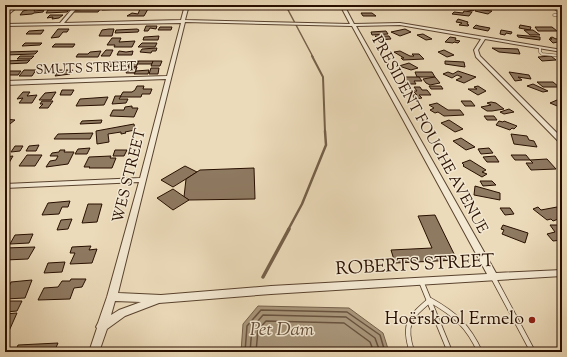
<svg xmlns="http://www.w3.org/2000/svg" width="567" height="357" viewBox="0 0 567 357" font-family="'Sorts Mill Goudy',serif">
<style>
.water{fill:#a9967b;stroke:#75604a}
.lines{fill:none;stroke-linecap:round;stroke-linejoin:round}
.shore{stroke:#68523e;stroke-width:1.5}
.stream-far3{stroke:#75604a;stroke-width:1.5}
.stream-far2{stroke:#75604a;stroke-width:2}
.stream-far1{stroke:#75604a;stroke-width:2.5}
.stream{stroke:#75604a;stroke-width:3.5}
.building{fill:#8e7961;stroke:#280f00}
.service-far1-casing{stroke:#59422e;stroke-width:3}
.service-casing{stroke:#59422e;stroke-width:6}
.minor-casing{stroke:#59422e;stroke-width:2}
.service-far1{stroke:#f3e8d2;stroke-width:2}
.service{stroke:#f3e8d2;stroke-width:4.5}
.minor{fill:#f3e8d2;fill-rule:evenodd}
.poi-dot{fill:#8f2418;stroke:#f3e8d2;stroke-width:1.5}
.labels{text-anchor:middle;dominant-baseline:central;stroke-width:3;stroke-linejoin:round;paint-order:stroke}
.far-street-label{font-size:13px;fill:#280f00;stroke:#f3e8d2}
.street-label{font-size:15px;fill:#280f00;stroke:#f3e8d2}
.near-street-label{font-size:18px;fill:#280f00;stroke:#f3e8d2}
.near-poi-label{font-size:18px;fill:#280f00;stroke:#f3e8d2;text-anchor:end}
.near-water-label{font-size:19px;font-style:italic;fill:#624c37;stroke:#f3e8d2}
</style>
<rect width="100%" height="100%" fill="#ecdbba"/>
<filter id="stains"><feTurbulence type="fractalNoise" baseFrequency=".005" numOctaves="4"/><feColorMatrix values="0 0 0 0 .2 0 0 0 0 .09 0 0 0 0 .02 0 0 0 .5 -.17"/></filter>
<radialGradient id="worn" r=".72"><stop offset=".6" stop-color="#630" stop-opacity="0"/><stop offset="1" stop-color="#630" stop-opacity=".3"/></radialGradient>
<polygon class="water" points="258,306 349,308 383,333 389,352 241,352 243,324"/>
<g class="lines">
<g class="shore">
<polyline points="245,352 247,326 261,310 347,312 380,335 385,352"/>
<polyline points="250,352 252,328 263,315 346,317 375,338 380,352"/>
<polyline points="256,352 258,330 266,321 344,323 370,342 374,352"/>
</g>
<polyline class="stream-far3" points="289,5 287,8 313,57"/>
<polyline class="stream-far2" points="312,56 323,77 325,132"/>
<polyline class="stream-far1" points="288,230 302,204 326,145 325,131"/>
<polyline class="stream" points="263,277 289,229"/>
</g>
<g class="building">
<polygon points="47,5 45,8 27,8 29,6"/>
<polygon points="53,5 103,5 51,7"/>
<polygon points="461,5 471,5 470,6 476,7 473,11 459,8"/>
<polygon points="103,7 125,7 123,9 102,10"/>
<polygon points="97,8 101,8 98,12 74,12 76,10"/>
<polygon points="30,9 35,9 34,11 35,11 44,10 43,12 34,13 32,14 20,15 23,11"/>
<polygon points="140,9 148,9 144,16 127,16 132,13 138,14"/>
<polygon points="476,9 482,10 492,11 488,14 475,11"/>
<polygon points="48,10 69,10 67,12 46,13"/>
<polygon points="464,11 472,12 469,16 452,14 454,12 463,13"/>
<polygon points="361,13 372,13 376,16 363,16"/>
<polygon points="50,15 63,15 59,18 52,19 53,17 47,18"/>
<polygon points="458,19 468,22 467,24 469,25 468,26 459,25 462,23 456,22"/>
<polygon points="476,25 479,26 490,28 488,31 473,28"/>
<polygon points="520,25 531,27 530,30 519,28"/>
<polygon points="146,26 157,26 156,29 150,28 148,31 144,31"/>
<polygon points="160,27 172,27 171,30 158,30"/>
<polygon points="535,27 552,27 557,31 538,31"/>
<polygon points="58,29 69,29 67,32 63,32 59,37 51,38"/>
<polygon points="109,29 114,29 112,36 99,36 102,30"/>
<polygon points="137,29 139,30 138,32 115,33 116,30"/>
<polygon points="405,29 411,32 400,36 391,32"/>
<polygon points="44,30 41,34 26,34 29,31"/>
<polygon points="501,30 512,32 511,34 506,33 505,35 500,34"/>
<polygon points="524,30 533,30 540,35 530,35"/>
<polygon points="386,31 388,34 372,35 371,32"/>
<polygon points="423,34 432,39 426,40 417,35"/>
<polygon points="517,35 540,37 540,40 518,37"/>
<polygon points="159,36 158,40 143,40 144,37"/>
<polygon points="375,36 389,36 391,39 379,40"/>
<polygon points="450,37 456,38 455,40 460,41 458,43 454,42 453,43 445,42"/>
<polygon points="552,37 556,39 562,37 562,41 553,43 549,39 552,39 550,38"/>
<polygon points="112,38 121,38 119,42 135,41 132,47 114,47 115,45 107,45"/>
<polygon points="25,43 42,43 40,45 22,46"/>
<polygon points="142,43 157,43 155,47 138,47"/>
<polygon points="55,44 75,44 73,47 52,47"/>
<polygon points="157,48 156,51 152,51 151,53 140,52 142,49"/>
<polygon points="492,48 518,49 520,54 499,52"/>
<polygon points="106,50 113,50 110,56 101,56"/>
<polygon points="444,50 454,55 447,57 438,52"/>
<polygon points="38,51 35,54 5,55 6,52"/>
<polygon points="101,51 98,57 76,57 78,54 88,54 90,52"/>
<polygon points="119,51 126,52 133,51 132,55 117,55"/>
<polygon points="400,51 410,56 414,56 412,54 419,54 424,59 403,60 401,58 404,58 394,52"/>
<polygon points="20,56 34,56 31,59 17,59"/>
<polygon points="551,56 556,60 542,61 538,57"/>
<polygon points="30,60 27,63 5,64 5,61"/>
<polygon points="115,61 129,61 127,65 103,67 105,63"/>
<polygon points="139,61 136,67 128,67 130,62"/>
<polygon points="139,61 153,61 152,64 137,64"/>
<polygon points="153,61 162,61 160,66 151,66"/>
<polygon points="445,61 464,62 465,67 445,64"/>
<polygon points="409,63 418,68 411,70 399,66"/>
<polygon points="129,67 137,67 135,73 126,73"/>
<polygon points="151,68 159,68 158,74 149,74"/>
<polygon points="24,70 36,70 32,76 19,76"/>
<polygon points="59,70 73,70 70,74 55,76"/>
<polygon points="149,70 148,74 134,74 136,71"/>
<polygon points="5,71 21,71 18,75 5,75"/>
<polygon points="458,71 476,77 464,83 456,80 462,77 457,75 452,78 443,74 448,72 453,74"/>
<polygon points="415,72 432,72 435,77 417,77"/>
<polygon points="509,72 529,75 531,79 518,77 522,80 515,81"/>
<polygon points="404,77 419,77 422,81 414,81 416,84 406,84"/>
<polygon points="435,77 440,83 430,85 426,83 423,79"/>
<polygon points="537,82 553,82 559,87 543,87"/>
<polygon points="533,84 548,91 543,92 527,86"/>
<polygon points="137,86 144,86 143,89 152,89 150,94 142,94 141,97 120,97 123,92 132,92 135,90"/>
<polygon points="429,86 441,86 443,89 431,89"/>
<polygon points="478,86 486,91 478,95 468,89 477,89 474,87"/>
<polygon points="414,87 420,87 422,90 427,90 431,95 419,95 422,98 415,99 412,95 417,95 413,91 417,91"/>
<polygon points="62,90 74,90 71,95 60,95"/>
<polygon points="23,92 30,92 27,96 37,95 32,103 19,103 23,98 17,99"/>
<polygon points="56,92 51,100 39,100 45,93"/>
<polygon points="115,96 121,96 119,99 128,99 126,103 112,104"/>
<polygon points="108,97 104,105 76,106 80,99"/>
<polygon points="557,100 562,103 562,108 550,103"/>
<polygon points="42,101 53,101 48,108 39,108 43,104 40,104"/>
<polygon points="461,101 471,101 475,106 465,106"/>
<polygon points="491,102 496,103 504,109 492,111 487,111 481,107 491,105 487,103"/>
<polygon points="437,103 448,110 460,110 464,115 444,116 438,112 435,113 430,110 434,108 429,105"/>
<polygon points="132,106 132,108 138,108 134,117 110,116 113,110 124,110 125,107"/>
<polygon points="509,109 514,112 504,114 500,112"/>
<polygon points="484,116 494,116 497,120 487,120"/>
<polygon points="5,119 15,120 6,127"/>
<polygon points="102,120 101,123 80,124 82,121"/>
<polygon points="449,120 463,129 455,132 441,123"/>
<polygon points="499,121 503,122 504,121 517,126 514,129 512,128 510,130 496,125"/>
<polygon points="134,124 135,130 125,132 126,133 121,134 121,132 108,134 109,142 97,144 96,131"/>
<polygon points="93,133 90,139 54,139 58,134"/>
<polygon points="511,134 527,136 529,140 534,141 537,147 514,144"/>
<polygon points="461,138 475,147 466,150 453,141"/>
<polygon points="39,145 36,151 26,151 29,146"/>
<polygon points="15,146 23,146 20,151 11,152"/>
<polygon points="90,148 87,154 75,154 78,149"/>
<polygon points="489,148 493,153 481,154 478,149"/>
<polygon points="60,150 65,150 64,152 74,152 68,164 46,167 50,161 56,160 58,156 50,156 52,153 59,152"/>
<polygon points="115,150 127,150 124,156 113,156"/>
<polygon points="27,155 42,155 35,166 19,166"/>
<polygon points="511,155 526,155 530,160 515,160"/>
<polygon points="13,156 6,168 5,168 5,157"/>
<polygon points="111,156 110,158 116,158 112,168 89,168 90,167 84,167 89,157"/>
<polygon points="495,156 499,162 487,162 483,157"/>
<polygon points="547,159 556,169 531,170 526,163 533,163 530,160"/>
<polygon points="470,160 486,170 482,172 487,174 482,177 463,166 464,165 462,163"/>
<polygon points="185,166 197,172 173,187 161,180"/>
<polygon points="254,168 255,199 189,200 184,197 186,179 200,170"/>
<polygon points="480,181 492,181 496,185 483,186"/>
<polygon points="475,186 500,193 500,200 474,195"/>
<polygon points="173,189 189,200 173,210 157,198"/>
<polygon points="70,201 68,207 62,207 59,214 42,215 48,203"/>
<polygon points="88,204 102,204 97,222 82,223"/>
<polygon points="538,207 541,210 557,207 562,211 562,214 558,216 561,218 553,221 551,219 547,220 533,209"/>
<polygon points="500,208 510,208 514,214 505,215"/>
<polygon points="435,215 457,260 395,263 391,250 432,248 418,216"/>
<polygon points="72,219 68,229 57,230 61,220"/>
<polygon points="503,225 528,233 525,243 502,234 504,230 501,229"/>
<polygon points="550,225 562,225 562,240 553,241 547,234 555,232"/>
<polygon points="33,234 29,243 10,244 15,235"/>
<polygon points="91,246 89,250 97,249 92,263 70,264 75,253 70,253 72,247"/>
<polygon points="35,247 28,259 5,260 5,248"/>
<polygon points="65,262 62,272 44,273 48,263"/>
<polygon points="71,279 86,279 82,287 74,288 70,299 38,300 44,288 58,287 62,281 70,281"/>
<polygon points="32,280 25,298 5,299 5,295 11,282"/>
<polygon points="9,301 22,301 17,311 5,312"/>
<polygon points="17,313 9,331 5,331 5,314"/>
<polygon points="58,343 54,352 15,352 18,345"/>
</g>
<g class="lines">
<g class="service-far1-casing">
<g id="service-far1">
<polyline points="549,5 562,13"/>
<polyline points="554,15 562,15"/>
<polyline points="540,48 540,52 542,54 562,56"/>
</g>
</g>
<g class="service-casing">
<g id="service">
<polyline points="493,277 533,352"/>
<polyline points="421,281 450,352"/>
<path d="M412 352C403 324 409 318 430 300 455 314 468 326 480 352"/>
</g>
</g>
<g class="minor-casing">
<g id="minor">
<polygon points="16,5 20,5 5,17 5,14"/>
<path d="M185 5H189L185 20 350 24 340 5H344L354 24 400 23 562 50V52L485 39 478 50 480 56 562 138V144L560 143 476 57 474 50 481 39 400 25 356 26 496 273 562 270V276L271 294 159 303 125 316 107 329 99 352H89L97 328 96 327 98 323 107 297 139 182 5 188V184L140 178 166 79 5 85V81L167 76 181 23 5 26V24L60 23 71 10H63V8H74L76 9 64 23 181 20ZM185 22 352 26 487 274 271 286 161 295 118 293ZM115 301 141 302 119 310 111 315Z"/>
<polygon points="496,5 553,5 551,6 498,6"/>
</g>
</g>
<use href="#service-far1" class="service-far1"/>
<use href="#service" class="service"/>
<use href="#minor" class="minor"/>
</g>
<circle class="poi-dot" cx="532" cy="320" r="4"/>
<g class="labels">
<g class="far-street-label">
<text transform="translate(86 69) rotate(-2)">SMUTS STREET</text>
</g>
<g class="street-label">
<text transform="translate(429 135) rotate(61)">PRESIDENT FOUCHE AVENUE</text>
<text transform="translate(130 176) rotate(-76)">WES STREET</text>
</g>
<g class="near-street-label">
<text transform="translate(415 266) rotate(-3)">ROBERTS STREET</text>
</g>
<g class="near-poi-label">
<text x="524" y="320">Hoërskool Ermelo</text>
</g>
<g class="near-water-label">
<text x="282" y="330">Pet Dam</text>
</g>
</g>
<rect width="567" height="357" fill="none" stroke="#ecdbba" stroke-width="20"/>
<rect x="6" y="6" width="555" height="345" fill="none" stroke="#280f00" stroke-width="2"/>
<rect x="10" y="10" width="547" height="337" fill="none" stroke="#280f00"/>
<rect width="100%" height="100%" filter="url(#stains)"/>
<rect width="100%" height="100%" fill="url(#worn)"/>
</svg>
